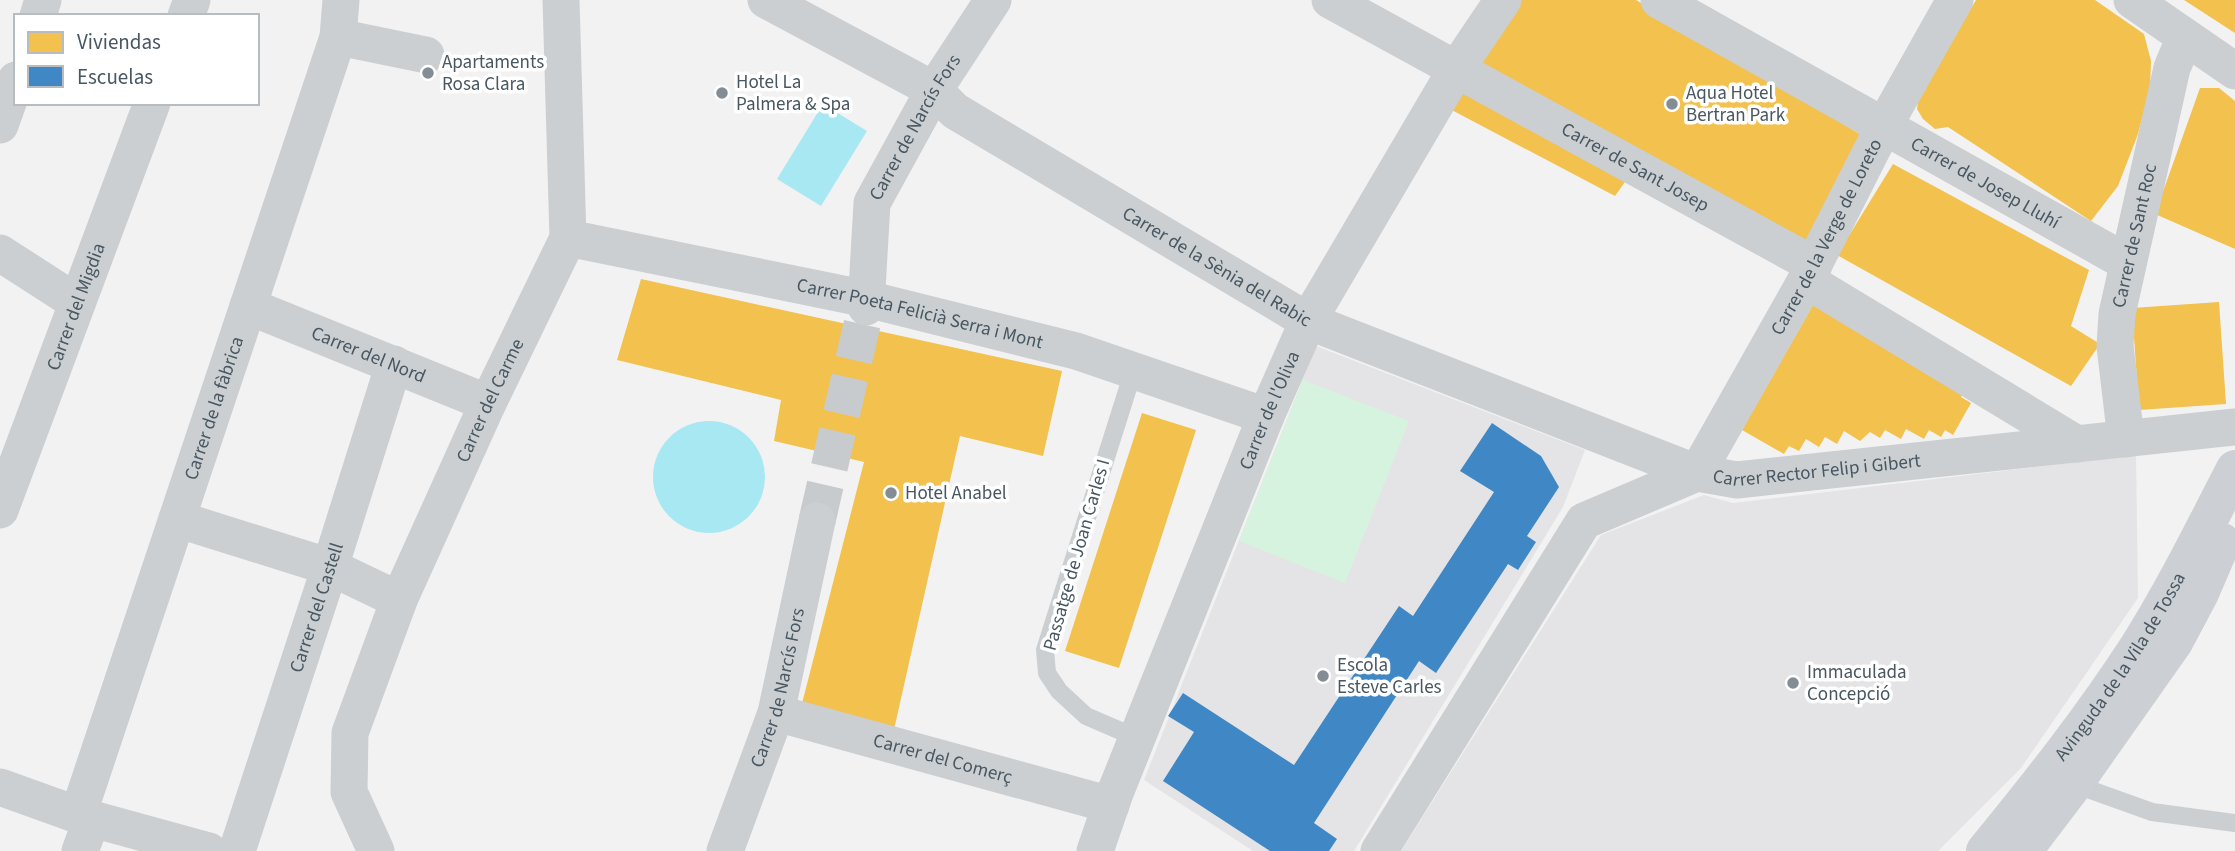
<svg xmlns="http://www.w3.org/2000/svg" width="2235" height="851" viewBox="0 0 2235 851" font-family="'Source Sans 3',sans-serif">
<style>
.education{fill:#e4e3e5}
.green{fill:#d6f3df}
.water{fill:#a8e8f3}
.homes{fill:#f2c14e}
.schools{fill:#3f88c5}
.lines{fill:none;stroke-linecap:round;stroke-linejoin:round}
.street-tunnel{stroke:#c8cbce;stroke-width:37;stroke-dasharray:37 18;stroke-linecap:butt}
.lane{stroke:#cbcfd2;stroke-width:18}
.street{stroke:#cbcfd2;stroke-width:37}
.secondary{stroke:#cccfd3;stroke-width:38}
.poi-dot{fill:#848d94;stroke:#fff;stroke-width:2.5}
.labels{text-anchor:middle;dominant-baseline:central;stroke-width:7;stroke-linejoin:round;paint-order:stroke}
.poi-label{font-size:19px;fill:#485761;stroke:#fff;text-anchor:start}
.street-label{font-size:19px;fill:#485761;stroke:#fff}
</style>
<rect width="100%" height="100%" fill="#f3f2f2"/>
<g class="education">
<polygon points="1316,346 1585,450 1563,507 1354,851 1253,851 1144,780"/>
<polygon points="2136,455 2138,598 2021,768 1938,851 1401,851 1601,535 1704,495 1733,503"/>
</g>
<polygon class="green" points="1303,380 1409,421 1345,583 1239,541"/>
<g class="water">
<polygon points="823,104 867,131 821,206 777,179"/>
<circle cx="709" cy="477" r="56"/>
</g>
<g class="homes">
<polygon points="1513,0 1636,0 1873,142 1811,258 1466,66"/>
<polygon points="1976,0 2095,0 2144,34 2151,61 2150,88 2138,134 2118,186 2091,221 1948,127 1935,129 1923,119 1917,109 1919,96"/>
<polygon points="2184,0 2235,0 2235,33"/>
<polygon points="1463,78 1632,172 1615,196 1446,107"/>
<polygon points="2200,88 2219,88 2235,101 2235,249 2155,214"/>
<polygon points="1893,164 2089,270 2071,326 2100,344 2071,386 1837,255"/>
<polygon points="641,279 1062,371 1043,456 960,436 891,743 798,719 864,462 774,441 781,400 617,360"/>
<polygon points="2219,302 2226,404 2139,410 2132,308"/>
<polygon points="1813,305 1965,390 1961,397 1971,403 1953,435 1945,430 1941,437 1929,430 1924,439 1906,429 1901,439 1885,430 1880,438 1870,432 1860,441 1844,431 1837,444 1825,437 1819,447 1806,439 1799,451 1789,446 1784,454 1742,430"/>
<polygon points="1142,413 1196,430 1119,668 1065,651"/>
</g>
<polygon class="schools" points="1492,423 1541,456 1559,487 1527,536 1536,542 1518,570 1508,564 1436,673 1419,661 1314,823 1337,839 1329,851 1270,851 1163,781 1194,732 1168,716 1183,693 1294,765 1399,606 1413,616 1494,492 1460,471"/>
<g class="lines">
<polyline class="street-tunnel" points="817,521 866,307"/>
<g class="lane">
<polyline points="1134,369 1045,650 1047,673 1059,691 1086,716 1137,738"/>
<polyline points="2074,784 2152,812 2235,823"/>
</g>
<g class="street">
<path id="s1" d="M766 0 934 90 955 111 1308 321 1697 473 1806 280 1884 126 1955 0"/>
<path id="s2" d="M1330 0 1814 265"/>
<path id="s3" d="M1659 0 2128 263"/>
<polyline points="2132,0 2235,71"/>
<polyline points="38,16 43,0"/>
<polyline points="186,16 192,0"/>
<polyline points="338,37 426,55"/>
<polyline points="0,125 16,80"/>
<path id="s4" d="M568 238 867 299 1076 351 1266 416"/>
<polyline points="0,253 76,302"/>
<polyline points="1806,280 2077,444"/>
<path id="s5" d="M248 306 488 403"/>
<path id="s6" d="M866 307 872 203 934 90 993 0"/>
<path id="s7" d="M2126 439 2115 346 2117 314 2172 68 2185 37"/>
<path id="s8" d="M0 510 152 103"/>
<polyline points="177,519 330,567 399,600"/>
<path id="s9" d="M776 713 1111 805"/>
<polyline points="0,787 78,815 209,851"/>
<path id="s10" d="M78 815 338 37 341 0"/>
<polyline points="80,851 92,819"/>
<path id="s11" d="M237 851 330 567 394 364"/>
<path id="s12" d="M376 851 349 792 350 733 399 600 488 403 568 238 561 0"/>
<path id="s13" d="M725 851 776 713 817 521"/>
<path id="s14" d="M1095 851 1115 793 1266 416 1308 321 1457 68 1503 0"/>
<path id="s15" d="M1379 851 1584 521 1697 473 1737 480 2235 427"/>
</g>
<g class="secondary">
<path id="s16" d="M1985 851C2039 785 2092 718 2138 647 2174 590 2204 529 2235 469"/>
<polyline points="2023,851 2074,784 2174,642 2200,593 2222,542"/>
</g>
</g>
<g class="poi-dot">
<circle cx="428" cy="73" r="7"/>
<circle cx="722" cy="93" r="7"/>
<circle cx="1672" cy="104" r="7"/>
<circle cx="891" cy="493" r="7"/>
<circle cx="1323" cy="676" r="7"/>
<circle cx="1793" cy="683" r="7"/>
</g>
<g class="labels">
<g class="poi-label">
<text x="442" y="62">Apartaments<tspan x="442" dy="22">Rosa Clara</tspan></text>
<text x="736" y="82">Hotel La<tspan x="736" dy="22">Palmera &amp; Spa</tspan></text>
<text x="1686" y="93">Aqua Hotel<tspan x="1686" dy="22">Bertran Park</tspan></text>
<text x="905" y="493">Hotel Anabel</text>
<text x="1337" y="665">Escola<tspan x="1337" dy="22">Esteve Carles</tspan></text>
<text x="1807" y="672">Immaculada<tspan x="1807" dy="22">Concepció</tspan></text>
</g>
<g class="street-label">
<text stroke="none"><textPath href="#s6" startOffset="191">Carrer de Narcís Fors</textPath></text>
<text stroke="none"><textPath href="#s2" startOffset="348">Carrer de Sant Josep</textPath></text>
<text stroke="none"><textPath href="#s3" startOffset="374">Carrer de Josep Lluhí</textPath></text>
<text stroke="none"><textPath href="#s7" startOffset="206">Carrer de Sant Roc</textPath></text>
<text stroke="none"><textPath href="#s1" startOffset="1318">Carrer de la Verge de Loreto</textPath></text>
<text stroke="none"><textPath href="#s1" startOffset="525">Carrer de la Sènia del Rabic</textPath></text>
<text stroke="none"><textPath href="#s8" startOffset="217">Carrer del Migdia</textPath></text>
<text stroke="none"><textPath href="#s4" startOffset="360">Carrer Poeta Felicià Serra i Mont</textPath></text>
<text stroke="none"><textPath href="#s5" startOffset="130">Carrer del Nord</textPath></text>
<text stroke="none"><textPath href="#s12" startOffset="485">Carrer del Carme</textPath></text>
<text stroke="none"><textPath href="#s10" startOffset="429">Carrer de la fàbrica</textPath></text>
<text stroke="none"><textPath href="#s14" startOffset="474">Carrer de l'Oliva</textPath></text>
<text stroke="none"><textPath href="#s15" startOffset="632">Carrer Rector Felip i Gibert</textPath></text>
<text transform="translate(1077 555) rotate(-74)">Passatge de Joan Carles I</text>
<text stroke="none"><textPath href="#s11" startOffset="256">Carrer del Castell</textPath></text>
<text stroke="none"><textPath href="#s16" startOffset="229">Avinguda de la Vila de Tossa</textPath></text>
<text stroke="none"><textPath href="#s13" startOffset="172">Carrer de Narcís Fors</textPath></text>
<text stroke="none"><textPath href="#s9" startOffset="173">Carrer del Comerç</textPath></text>
</g>
</g>
<rect x="14" y="14" width="245" height="91" fill="#ffffff" stroke="#b6bcc0" stroke-width="2"/>
<rect x="28" y="32" width="35" height="21" fill="#f2c14e" stroke="#b6bcc0" stroke-width="2"/>
<text x="77" y="49" font-size="21" fill="#485761">Viviendas</text>
<rect x="28" y="66" width="35" height="21" fill="#3f88c5" stroke="#b6bcc0" stroke-width="2"/>
<text x="77" y="84" font-size="21" fill="#485761">Escuelas</text>
</svg>
